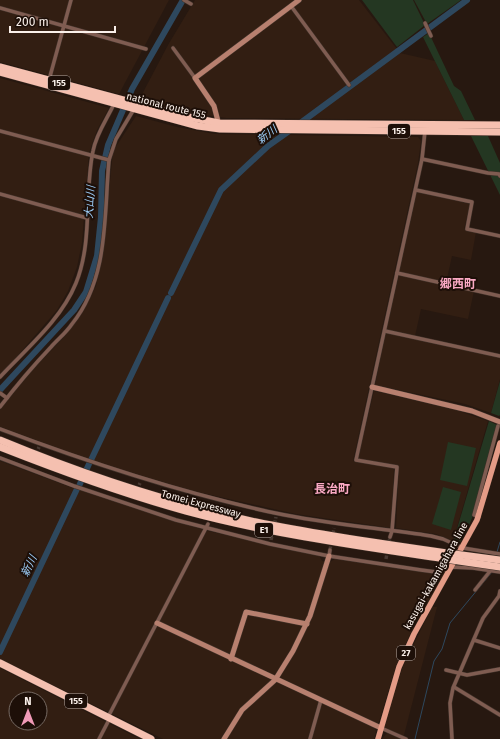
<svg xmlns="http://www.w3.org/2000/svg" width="500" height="739" viewBox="0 0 500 739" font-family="'Fira Sans','Noto Sans JP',sans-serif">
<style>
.built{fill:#321e12;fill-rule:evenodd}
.green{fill:#243722}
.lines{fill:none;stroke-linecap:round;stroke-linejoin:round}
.stream{stroke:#2e485e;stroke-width:1}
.river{stroke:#2e485e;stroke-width:6}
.street-tunnel{stroke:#473831;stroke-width:3.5;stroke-dasharray:3.5 2;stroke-linecap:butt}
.street-casing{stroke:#40322a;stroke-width:4.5}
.secondary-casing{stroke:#40322a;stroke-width:6}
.primary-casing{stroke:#40322a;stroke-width:6}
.highway-casing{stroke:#40322a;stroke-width:8}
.street{stroke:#7f5c51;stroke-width:3.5}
.secondary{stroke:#b8806f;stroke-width:5}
.primary{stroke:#e49b86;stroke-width:5.5}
.highway{stroke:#f5c0b0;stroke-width:7}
.highway-bridge-casing{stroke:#40322a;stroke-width:8;stroke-linecap:butt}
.highway-bridge{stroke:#f5c0b0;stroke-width:7}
.labels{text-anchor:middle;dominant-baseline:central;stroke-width:4;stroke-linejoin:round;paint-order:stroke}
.shield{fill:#1d0f08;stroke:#b8aca6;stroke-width:1}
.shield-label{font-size:9px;font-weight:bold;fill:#faf0ea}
.street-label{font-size:10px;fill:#faf0ea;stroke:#1d0f08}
.water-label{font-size:11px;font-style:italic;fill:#9dcef9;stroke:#1d0f08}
.quarter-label{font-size:12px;font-weight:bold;fill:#faa9c4;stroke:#1d0f08}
</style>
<rect width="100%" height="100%" fill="#271810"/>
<g class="built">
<polygon points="0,0 169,0 119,94 0,62"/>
<polygon points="195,0 359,0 400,53 435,61 464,120 226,118 182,112 139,100 168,45"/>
<polygon points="0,78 109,108 97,130 89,153 82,243 77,267 68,291 57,310 0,376"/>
<polygon points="136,116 177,127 215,134 418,137 421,141 418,163 353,461 394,468 391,528 296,514 193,491 95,462 0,427 0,410 12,391 64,337 79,318 96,286 103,252 113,151"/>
<polygon points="417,191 470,204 464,229 476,232 471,260 452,256 446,283 399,273"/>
<polygon points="399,275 474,291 468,319 421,309 415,336 386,330"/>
<polygon points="386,332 500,358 500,379 491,413 465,404 375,385"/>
<polygon points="374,391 456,410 488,421 453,541 436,534 396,528 399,466 358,459"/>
<polygon points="0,461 73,488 175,521 208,531 319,555 322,561 330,562 335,559 428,572 446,569 444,577 416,621 396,666 379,722 374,727 376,731 374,739 163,739 0,659"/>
<polygon points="432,607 437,607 403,739 382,739 387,733 387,728 383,727 403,666"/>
<path d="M0 668 106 722 140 739H0ZM16 699H40V723H16Z"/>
</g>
<g class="green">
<polygon points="362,0 413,0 425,25 397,47"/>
<polygon points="414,0 461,0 427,24"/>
<polygon points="429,33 454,86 461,91 475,120 464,120 423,37"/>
<polygon points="471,136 488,136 500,163 500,195"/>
<polygon points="500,381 500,415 499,416 491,413"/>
<path d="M489 421 497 425C488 457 478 517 460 542L454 539Z"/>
<polygon points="448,442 476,448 467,486 440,480"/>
<polygon points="443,487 461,492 451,530 432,524"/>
</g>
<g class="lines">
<g class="stream">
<polyline points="497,552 500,542"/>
<polyline points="415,739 434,661 442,649 450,623 492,572"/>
</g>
<g class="river">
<polyline points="299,124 467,0"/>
<polyline points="171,293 221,190 268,146 292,129"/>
<polyline points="0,390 74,310 86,292 97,256 101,217 102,171 108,145 132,89 183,0"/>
<polyline points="91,460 168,298"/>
<polyline points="79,486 89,464"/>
<polyline points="0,652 77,489"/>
</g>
<g class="street-tunnel">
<polyline points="36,454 39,447"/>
<polyline points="137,490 140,483"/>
<polyline points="214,512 218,505"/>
<polyline points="271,540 276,517"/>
<polyline points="330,550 334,528"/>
<polyline points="386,559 390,537"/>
</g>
<g class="street-casing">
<g id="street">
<polyline points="184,0 191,4"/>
<polyline points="291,6 349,85"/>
<polyline points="0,8 146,49"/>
<polyline points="425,23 431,36"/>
<polyline points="173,48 195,78"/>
<polyline points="49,80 71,0"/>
<polyline points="0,131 109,160"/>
<polyline points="422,159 488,173 499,174 500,176"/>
<polyline points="416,190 472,202 467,229 500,236"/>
<polyline points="0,194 87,218"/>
<polyline points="397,273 500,296"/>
<polyline points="385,331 500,356"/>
<path d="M0 377C27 348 61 320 76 283 93 241 84 194 93 151 96 134 107 119 114 104"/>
<polyline points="0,393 7,398"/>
<path d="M0 407C16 386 33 366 51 347 58 339 66 333 72 324 109 278 104 215 109 160L116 139 134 109"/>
<path d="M0 429C90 463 181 493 275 513 326 524 379 528 431 536L443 539 463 548 500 554"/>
<polyline points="0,458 74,486 176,520 270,544 329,556 421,570 436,572 451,567 473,568 500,572"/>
<polyline points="479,517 474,515 498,426"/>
<polyline points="390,537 392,531 397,467 356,460 422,159 425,131"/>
<polyline points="329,556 330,550"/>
<polyline points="475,590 491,570"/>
<polyline points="474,640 500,648"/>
<polyline points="446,670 467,675 500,669"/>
<polyline points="454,687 500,715"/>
<polyline points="108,717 208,524"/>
<polyline points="381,728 406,739"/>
<polyline points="99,739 110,718"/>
<polyline points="310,739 321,700"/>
<polyline points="452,739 450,703 453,688 483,618 499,596 500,591"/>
</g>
</g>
<g class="secondary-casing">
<g id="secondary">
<polyline points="219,125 214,106 195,78 299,0"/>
<polyline points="372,387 472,411 500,422"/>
<polyline points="157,623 381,728"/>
<polyline points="231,659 246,612 307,624"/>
<polyline points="224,739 242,710 275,680 293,651 310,616 329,556"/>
</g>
</g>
<g class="primary-casing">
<polyline id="primary" points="378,739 399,667 414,634 477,520 500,443"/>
</g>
<g class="highway-casing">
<g id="highway">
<polyline points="0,67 183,116 219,123 500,125"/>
<polyline points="0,72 198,126 220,129 500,132"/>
<path d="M0 440C82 474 169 503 256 522 319 535 383 544 447 553"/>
<path d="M0 447C61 471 123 494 186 511 271 534 358 546 445 559"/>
<polyline points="0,663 151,739"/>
</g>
</g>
<use href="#street" class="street"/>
<use href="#secondary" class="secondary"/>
<use href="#primary" class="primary"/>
<use href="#highway" class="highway"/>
<g class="highway-bridge-casing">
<g id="highway-bridge">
<polyline points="447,553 500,560"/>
<polyline points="445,559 500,567"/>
</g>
</g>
<use href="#highway-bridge" class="highway-bridge"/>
</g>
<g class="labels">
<g class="shield">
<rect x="48" y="76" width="22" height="14" rx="3"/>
<rect x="388" y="124" width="22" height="14" rx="3"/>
<rect x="255" y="523" width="18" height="14" rx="3"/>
<rect x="397" y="646" width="18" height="14" rx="3"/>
<rect x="65" y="694" width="22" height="14" rx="3"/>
</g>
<g class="shield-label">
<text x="59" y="83">155</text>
<text x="399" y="131">155</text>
<text x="264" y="530">E1</text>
<text x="406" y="653">27</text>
<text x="76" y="701">155</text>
</g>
<g class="street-label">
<text transform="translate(166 106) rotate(14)">national route 155</text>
<text transform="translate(201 504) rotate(15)">Tomei Expressway</text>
<text transform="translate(436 576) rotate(-61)">kasugai-kakamigahara line</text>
</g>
<g class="water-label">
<text transform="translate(267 135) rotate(-38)">新川</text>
<text transform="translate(90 202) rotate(-86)">大山川</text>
<text transform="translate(29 566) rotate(-65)">新川</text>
</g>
<g class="quarter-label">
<text x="458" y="284">郷西町</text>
<text x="332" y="489">長治町</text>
</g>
</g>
<g transform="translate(28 711)"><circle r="19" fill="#1d0f08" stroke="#756962"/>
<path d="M0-3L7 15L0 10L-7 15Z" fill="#f09ab7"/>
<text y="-6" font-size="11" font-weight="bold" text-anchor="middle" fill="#faf0ea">N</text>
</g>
<path d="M10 26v6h105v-6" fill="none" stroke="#faf0ea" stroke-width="2"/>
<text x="16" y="26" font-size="12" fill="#faf0ea" stroke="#1d0f08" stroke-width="3" paint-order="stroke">200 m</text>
</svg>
